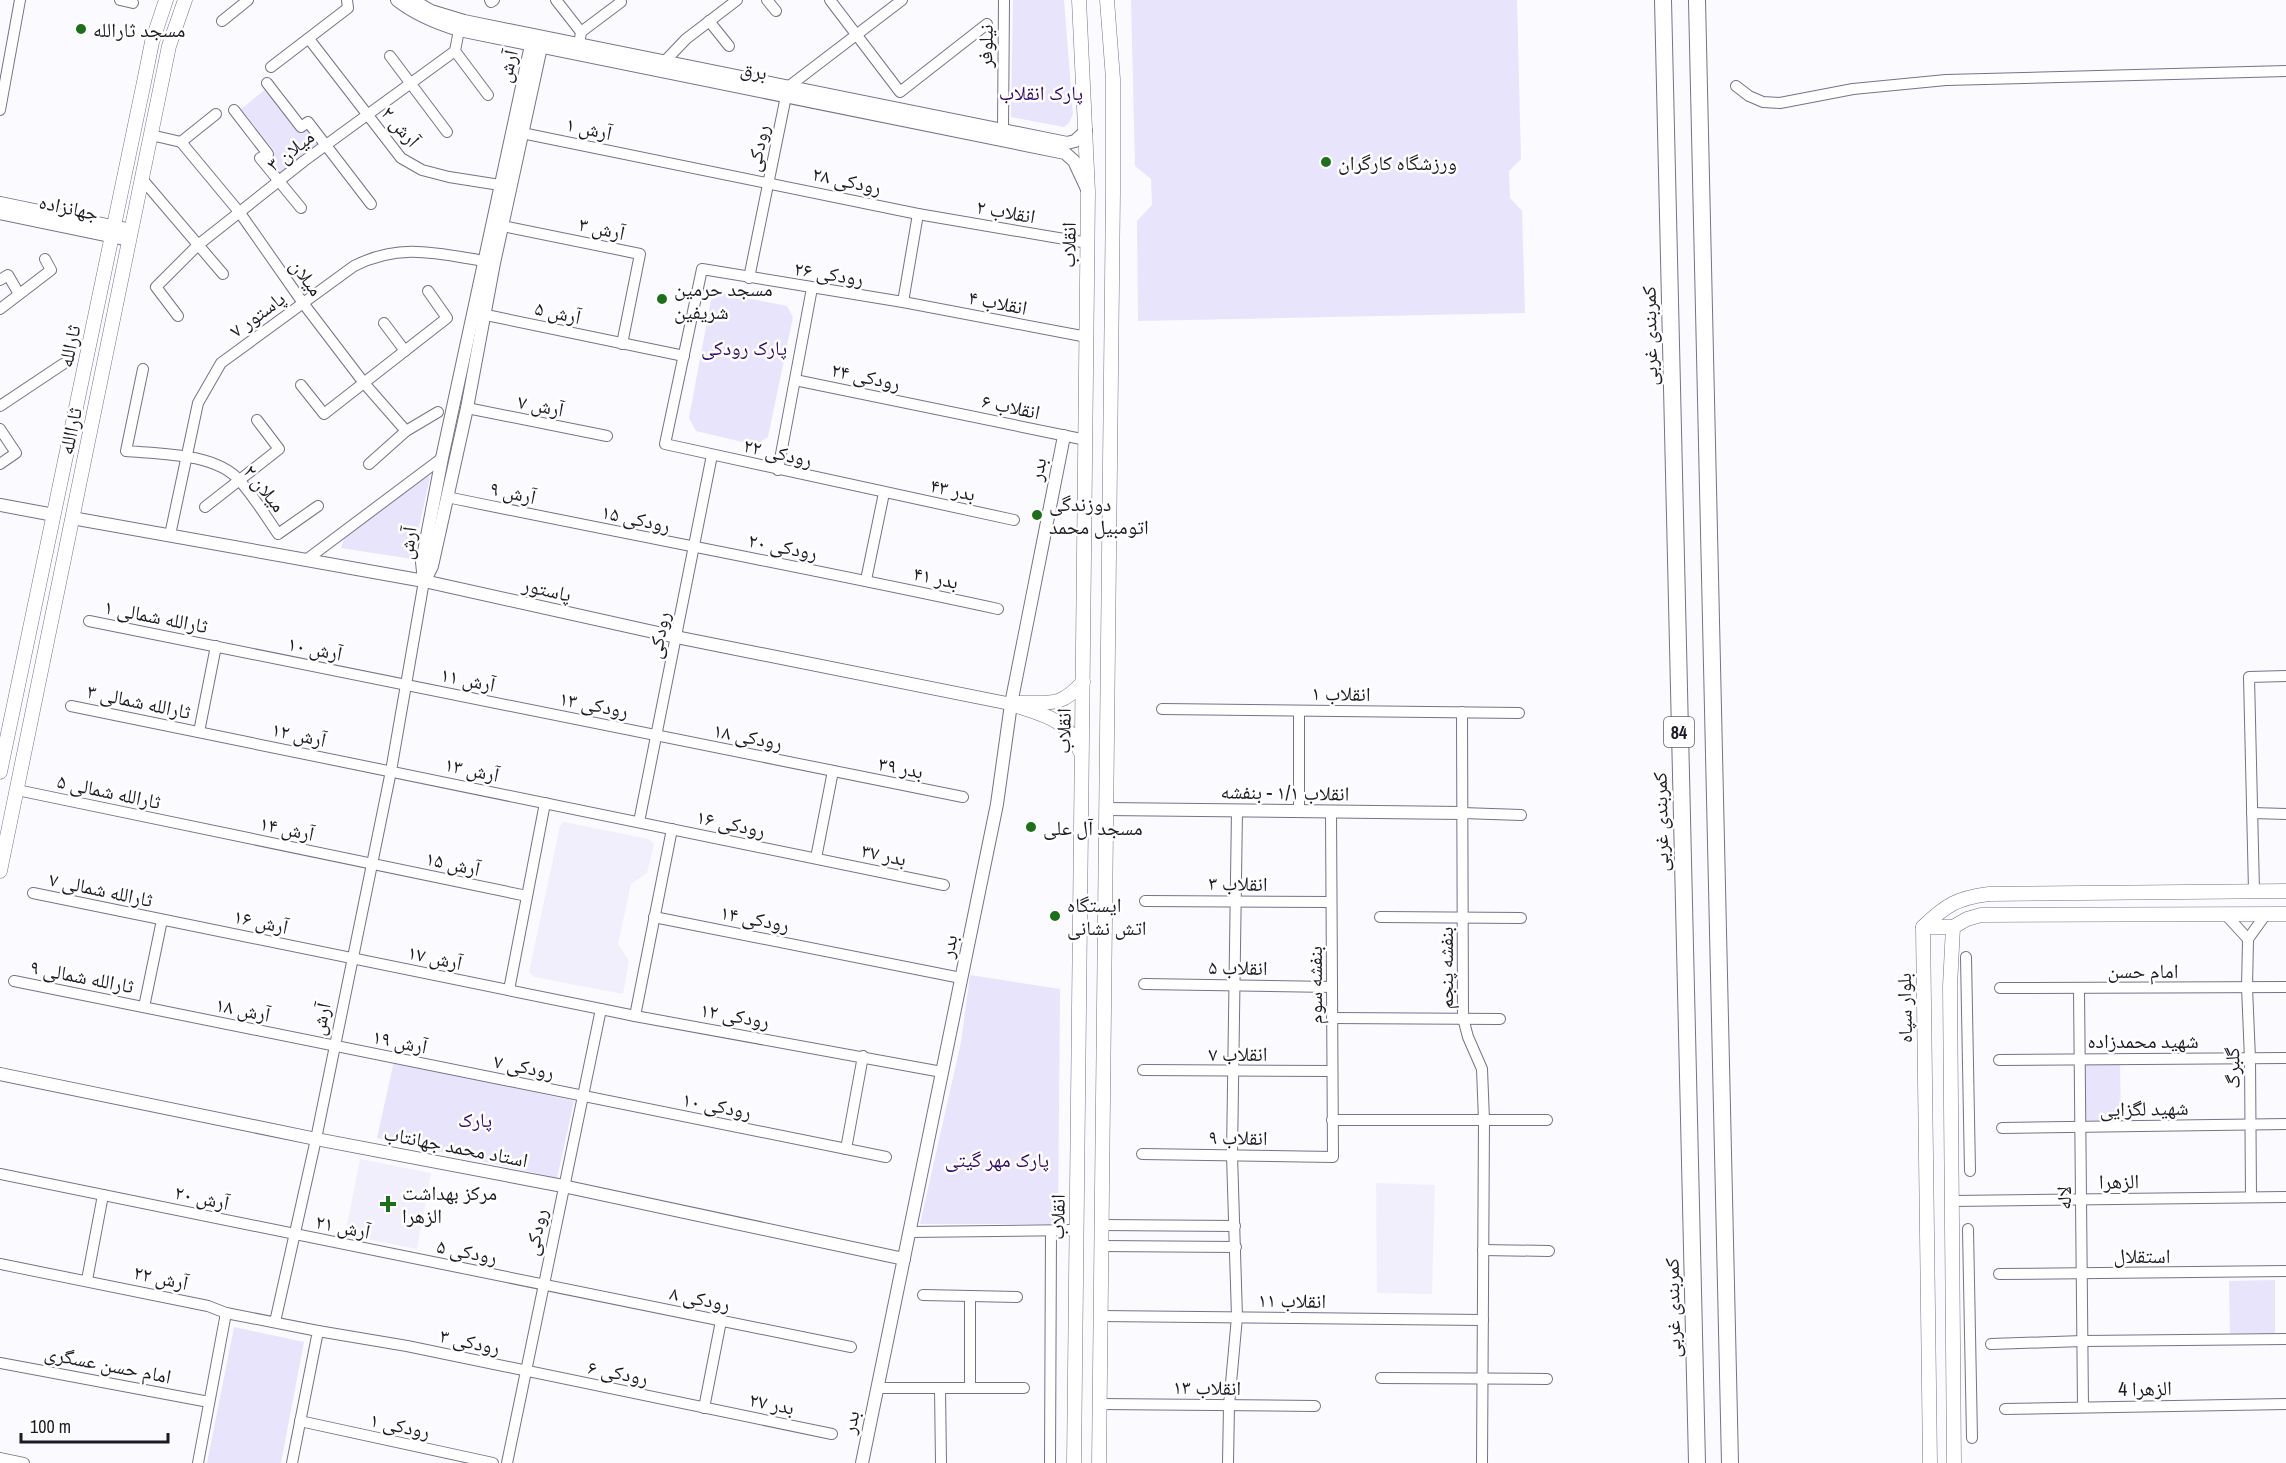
<svg xmlns="http://www.w3.org/2000/svg" width="2286" height="1463" viewBox="0 0 2286 1463" font-family="'Archivo Narrow','Noto Naskh Arabic',sans-serif">
<style>
.built{fill:#f1effc}
.green{fill:#e8e4fb}
.lines{fill:none;stroke-linecap:round;stroke-linejoin:round}
.minor-casing{stroke:#767289;stroke-width:12}
.tertiary-casing{stroke:#767289;stroke-width:14}
.secondary-casing{stroke:#767289;stroke-width:15}
.trunk-casing{stroke:#767289;stroke-width:18}
.minor{stroke:#fff;stroke-width:10}
.tertiary{stroke:#fff;stroke-width:12}
.secondary{stroke:#fff;stroke-width:14}
.trunk{stroke:#fff;stroke-width:16}
.poi-dot{fill:#1d7019;stroke:#fff;stroke-width:2}
.labels{text-anchor:middle;dominant-baseline:central;stroke-width:5;stroke-linejoin:round;paint-order:stroke}
.shield{fill:#fff;stroke:#605f66;stroke-width:1.5}
.shield-label{font-size:18px;font-weight:bold;fill:#1c1b24}
.poi-label{font-size:20px;fill:#1c1b24;stroke:#fff;text-anchor:start}
.street-label{font-size:20px;fill:#1c1b24;stroke:#fff}
.park-label{font-size:20px;fill:#32076d;stroke:#fff}
</style>
<rect width="100%" height="100%" fill="#fbfaff"/>
<g class="built">
<polygon points="564,822 649,839 654,845 647,873 631,884 618,944 629,961 623,994 534,977 529,972 560,826"/>
<polygon points="360,1159 431,1173 417,1249 345,1235"/>
<polygon points="1376,1183 1435,1185 1432,1294 1377,1293"/>
</g>
<g class="green">
<polygon points="1013,0 1064,0 1073,114 1069,123 1064,127 1011,117"/>
<polygon points="1131,0 1517,0 1521,159 1509,171 1510,198 1522,211 1525,313 1138,321 1137,221 1152,205 1151,179 1135,166"/>
<polygon points="267,88 300,133 307,129 318,145 279,175 266,160 275,152 241,109"/>
<polygon points="722,293 787,306 793,317 768,437 755,445 696,431 689,418 711,300"/>
<polygon points="426,473 430,477 412,559 341,548 347,530"/>
<polygon points="970,975 1060,989 1058,1224 920,1224 961,1042"/>
<polygon points="394,1061 574,1101 557,1178 377,1138"/>
<polygon points="2082,1064 2120,1064 2121,1120 2083,1121"/>
<polygon points="2275,1280 2275,1333 2230,1333 2229,1281"/>
<polygon points="234,1327 304,1342 281,1463 207,1463"/>
</g>
<g class="lines">
<g class="minor-casing">
<g id="minor">
<polyline points="120,0 133,3"/>
<polyline points="490,0 491,2 494,0"/>
<polyline points="556,0 581,32"/>
<polyline points="767,0 776,11"/>
<polyline points="830,0 900,92 987,24"/>
<polyline points="222,21 248,0"/>
<polyline points="709,21 729,46"/>
<polyline points="459,30 455,51 488,95"/>
<polyline points="309,39 401,158 422,170 449,177 500,185"/>
<polyline points="579,45 581,32 621,2"/>
<polyline points="390,56 447,132"/>
<polyline points="666,60 686,39 737,0"/>
<polyline points="271,67 348,8 347,0"/>
<polyline points="267,83 301,127 308,122 371,204"/>
<polyline points="1736,86 1749,96 1763,102 1780,103 1853,89 1946,80 2286,71"/>
<polyline points="788,87 902,0"/>
<polyline points="0,110 20,0"/>
<polyline points="234,110 268,154 260,158 301,208"/>
<polyline points="1003,129 1004,0"/>
<polyline points="522,133 918,214 1088,243"/>
<polyline points="151,135 181,142"/>
<polyline points="181,142 240,213 303,303 364,383 406,431"/>
<polyline points="181,142 216,114"/>
<polyline points="142,179 223,274"/>
<polyline points="503,226 640,254 622,344"/>
<polyline points="749,278 786,96"/>
<polyline points="0,280 8,275 19,294"/>
<polyline points="903,302 918,214"/>
<polyline points="0,309 51,270 45,259"/>
<polyline points="486,315 684,356"/>
<polyline points="178,316 156,287 198,245 304,161 455,51"/>
<polyline points="384,323 405,351"/>
<path d="M143 369 126 451C160 454 216 453 240 481 254 497 266 516 278 534L318 506"/>
<polyline points="795,380 1086,440"/>
<polyline points="301,385 324,414 447,318 428,291"/>
<polyline points="0,406 63,364"/>
<polyline points="467,408 607,436"/>
<polyline points="0,429 16,453 0,464"/>
<polyline points="369,464 406,431 438,412"/>
<polyline points="778,470 812,288"/>
<path d="M447 497C630 535 815 569 998 609"/>
<polyline points="205,507 279,449 257,420"/>
<polyline points="1014,520 665,444 702,269 903,302 1087,337"/>
<path d="M170 535 198 403 221 363 354 266C400 243 435 253 484 261"/>
<polyline points="306,560 442,458"/>
<polyline points="866,580 884,493"/>
<polyline points="89,621 963,797"/>
<polyline points="71,706 944,885"/>
<polyline points="1162,709 1519,713"/>
<polyline points="1299,711 1299,812"/>
<polyline points="1462,712 1463,1018 1468,1037 1482,1069 1484,1120 1482,1463"/>
<polyline points="199,732 216,646"/>
<polyline points="17,790 527,896"/>
<polyline points="1462,813 1521,815"/>
<polyline points="2252,813 2286,814"/>
<polyline points="639,822 712,455"/>
<polyline points="816,858 833,771"/>
<polyline points="2254,891 2249,677 2286,676"/>
<polyline points="33,893 635,1016 942,1072"/>
<polyline points="1145,901 1331,902"/>
<polyline points="2226,915 2248,939"/>
<polyline points="654,917 961,978"/>
<polyline points="1380,917 1521,918"/>
<polyline points="2248,939 2247,987 2250,1059 2251,1197"/>
<polyline points="2248,939 2266,914"/>
<polyline points="1966,957 1970,1171"/>
<polyline points="14,981 886,1157"/>
<polyline points="1144,984 1332,987"/>
<polyline points="2000,988 2286,987"/>
<polyline points="2079,989 2083,1407"/>
<polyline points="509,990 545,803"/>
<polyline points="144,1007 162,920"/>
<polyline points="635,1016 672,829"/>
<polyline points="1332,1018 1500,1019"/>
<polyline points="1999,1060 2286,1058"/>
<polyline points="1143,1070 1332,1071"/>
<polyline points="1332,1120 1547,1120"/>
<polyline points="2002,1128 2286,1124"/>
<polyline points="846,1149 863,1056"/>
<polyline points="1142,1154 1333,1157 1331,812"/>
<polyline points="0,1174 851,1347"/>
<polyline points="1952,1201 2286,1197"/>
<polyline points="1101,1225 1235,1226"/>
<polyline points="1968,1229 1972,1438"/>
<polyline points="909,1232 1076,1230"/>
<polyline points="1101,1246 1236,1247"/>
<polyline points="1483,1250 1549,1251"/>
<polyline points="0,1264 208,1306 226,1313"/>
<polyline points="1999,1274 2286,1271"/>
<polyline points="87,1280 103,1195"/>
<polyline points="923,1295 1017,1297"/>
<polyline points="970,1296 970,1388"/>
<polyline points="1100,1316 1483,1320"/>
<polyline points="275,1322 316,1139 391,771 424,581"/>
<polyline points="318,1331 407,1346 832,1434"/>
<polyline points="1991,1344 2083,1341 2286,1339"/>
<polyline points="0,1363 209,1402"/>
<polyline points="1381,1378 1547,1379"/>
<polyline points="877,1388 1024,1388"/>
<polyline points="940,1388 941,1463"/>
<polyline points="1099,1404 1315,1406"/>
<polyline points="704,1408 721,1321"/>
<polyline points="2005,1409 2286,1404"/>
<polyline points="300,1421 493,1463"/>
<polyline points="0,1458 24,1463"/>
<polyline points="198,1463 226,1313 318,1331 292,1463"/>
<polyline points="507,1463 601,1009"/>
<polyline points="1050,1463 1051,1231"/>
<polyline points="1228,1463 1229,1405 1237,1317 1232,1155 1237,810"/>
</g>
</g>
<g class="tertiary-casing">
<g id="tertiary">
<path d="M397 0C416 15 436 23 459 30L1065 153 1074 161 1087 189"/>
<polyline points="412,0 431,11 464,21 1067,143 1075,141 1086,131"/>
<polyline points="0,203 131,230"/>
<polyline points="0,213 129,240"/>
<polyline points="0,505 54,515"/>
<polyline points="72,518 424,581 676,637 1011,704"/>
<polyline points="425,580 432,566 467,408 494,263 541,47 539,41"/>
<polyline points="424,581 422,562 442,458 531,45 535,40"/>
<polyline points="1106,809 1462,813"/>
<polyline points="0,1074 316,1139 563,1186 904,1259"/>
<polyline points="862,1463 997,804 1011,704 1064,436"/>
</g>
</g>
<g class="secondary-casing">
<g id="secondary">
<path d="M1018 703C1050 702 1060 708 1083 682"/>
<path d="M1011 704C1042 715 1068 718 1080 751"/>
<polyline points="0,772 144,82 152,42 166,0"/>
<polyline points="0,871 169,46 185,0"/>
<polyline points="1923,927 1953,927 1967,919 1981,915 2286,914"/>
<polyline points="1953,927 1950,986 1954,1463"/>
<polyline points="1074,1463 1088,192 1079,0"/>
<polyline points="1099,1463 1113,192 1113,79 1107,0"/>
<path d="M1930 1463 1923 927C1946 905 1957 898 1989 894L2286 891"/>
</g>
</g>
<g class="trunk-casing">
<g id="trunk">
<polyline points="1663,0 1697,1463"/>
<polyline points="1697,0 1730,1463"/>
</g>
</g>
<use href="#minor" class="minor"/>
<use href="#tertiary" class="tertiary"/>
<use href="#secondary" class="secondary"/>
<use href="#trunk" class="trunk"/>
</g>
<g class="poi-dot">
<circle cx="81" cy="29" r="6"/>
<circle cx="1326" cy="162" r="6"/>
<circle cx="662" cy="299" r="6"/>
<circle cx="1037" cy="515" r="6"/>
<circle cx="1031" cy="827" r="6"/>
<circle cx="1055" cy="916" r="6"/>
<path d="M385 1195h6v6h6v6h-6v6h-6v-6h-6v-6h6z"/>
</g>
<g class="labels">
<rect class="shield" x="1664" y="717" width="30" height="30" rx="4.5"/>
<g class="shield-label">
<text x="1679" y="732">84</text>
</g>
<g class="poi-label">
<text x="93" y="29">مسجد ثارالله</text>
<text x="1338" y="162">ورزشگاه کارگران</text>
<text x="674" y="288">مسجد حرمین<tspan x="674" dy="23">شریفین</tspan></text>
<text x="1049" y="503">دوزندگی<tspan x="1049" dy="23">اتومبیل محمد</tspan></text>
<text x="1043" y="827">مسجد آل علی</text>
<text x="1067" y="904">ایستگاه<tspan x="1067" dy="23">اتش نشانی</tspan></text>
<text x="402" y="1192">مرکز بهداشت<tspan x="402" dy="23">الزهرا</tspan></text>
</g>
<g class="street-label">
<text transform="translate(985 46) rotate(-89)">نیلوفر</text>
<text transform="translate(507 66) rotate(-77)">آرش</text>
<text transform="translate(754 70) rotate(11)">برق</text>
<text transform="translate(401 126) rotate(48)">آرش ۲</text>
<text transform="translate(589 128) rotate(12)">آرش ۱</text>
<text transform="translate(757 148) rotate(-78)">رودکی</text>
<text transform="translate(290 150) rotate(-38)">میلان ۳</text>
<text transform="translate(847 180) rotate(12)">رودکی ۲۸</text>
<text transform="translate(69 207) rotate(12)">جهانزاده</text>
<text transform="translate(1006 211) rotate(10)">انقلاب ۲</text>
<text transform="translate(602 228) rotate(12)">آرش ۳</text>
<text transform="translate(1068 245) rotate(-89)">انقلاب</text>
<text transform="translate(829 273) rotate(9)">رودکی ۲۶</text>
<text transform="translate(307 277) rotate(54)">میلان</text>
<text transform="translate(998 302) rotate(11)">انقلاب ۴</text>
<text transform="translate(558 312) rotate(12)">آرش ۵</text>
<text transform="translate(257 314) rotate(-36)">پاستور ۷</text>
<text transform="translate(1649 336) rotate(-91)">کمربندی غربی</text>
<text transform="translate(69 346) rotate(-78)">ثارالله</text>
<text transform="translate(866 376) rotate(12)">رودکی ۲۴</text>
<text transform="translate(541 405) rotate(11)">آرش ۷</text>
<text transform="translate(1011 406) rotate(12)">انقلاب ۶</text>
<text transform="translate(70 431) rotate(-78)">ثاراالله</text>
<text transform="translate(778 452) rotate(13)">رودکی ۲۲</text>
<text transform="translate(1037 469) rotate(-78)">بدر</text>
<text transform="translate(265 488) rotate(51)">میلان ۲</text>
<text transform="translate(953 489) rotate(12)">بدر ۴۳</text>
<text transform="translate(513 492) rotate(12)">آرش ۹</text>
<text transform="translate(636 518) rotate(12)">رودکی ۱۵</text>
<text transform="translate(407 543) rotate(-82)">آرش</text>
<text transform="translate(783 546) rotate(11)">رودکی ۲۰</text>
<text transform="translate(936 577) rotate(12)">بدر ۴۱</text>
<text transform="translate(547 589) rotate(13)">پاستور</text>
<text transform="translate(156 616) rotate(11)">ثارالله شمالی ۱</text>
<text transform="translate(658 635) rotate(-79)">رودکی</text>
<text transform="translate(315 648) rotate(11)">آرش ۱۰</text>
<text transform="translate(468 679) rotate(11)">آرش ۱۱</text>
<text transform="translate(1341 693) rotate(1)">انقلاب ۱</text>
<text transform="translate(139 701) rotate(12)">ثارالله شمالی ۳</text>
<text transform="translate(594 704) rotate(11)">رودکی ۱۳</text>
<text transform="translate(1063 731) rotate(-89)">انقلاب</text>
<text transform="translate(299 734) rotate(12)">آرش ۱۲</text>
<text transform="translate(748 736) rotate(11)">رودکی ۱۸</text>
<text transform="translate(901 767) rotate(11)">بدر ۳۹</text>
<text transform="translate(472 769) rotate(12)">آرش ۱۳</text>
<text transform="translate(109 791) rotate(12)">ثارالله شمالی ۵</text>
<text transform="translate(1285 792) rotate(1)">انقلاب ۱/۱ - بنفشه</text>
<text transform="translate(1660 822) rotate(-91)">کمربندی غربی</text>
<text transform="translate(731 823) rotate(12)">رودکی ۱۶</text>
<text transform="translate(287 828) rotate(12)">آرش ۱۴</text>
<text transform="translate(884 854) rotate(12)">بدر ۳۷</text>
<text transform="translate(453 863) rotate(12)">آرش ۱۵</text>
<text transform="translate(1238 883) rotate(1)">انقلاب ۳</text>
<text transform="translate(101 889) rotate(12)">ثارالله شمالی ۷</text>
<text transform="translate(755 918) rotate(11)">رودکی ۱۴</text>
<text transform="translate(261 921) rotate(12)">آرش ۱۶</text>
<text transform="translate(948 946) rotate(-78)">بدر</text>
<text transform="translate(435 957) rotate(12)">آرش ۱۷</text>
<text transform="translate(1238 967) rotate(1)">انقلاب ۵</text>
<text transform="translate(1445 968) rotate(-90)">بنفشه پنجم</text>
<text x="2143" y="970">امام حسن</text>
<text transform="translate(82 976) rotate(11)">ثارالله شمالی ۹</text>
<text transform="translate(1314 985) rotate(-90)">بنفشه سوم</text>
<text transform="translate(1904 1008) rotate(-91)">بلوار سپاه</text>
<text transform="translate(243 1009) rotate(11)">آرش ۱۸</text>
<text transform="translate(735 1015) rotate(10)">رودکی ۱۲</text>
<text transform="translate(320 1019) rotate(-78)">آرش</text>
<text x="2143" y="1040">شهید محمدزاده</text>
<text transform="translate(400 1041) rotate(11)">آرش ۱۹</text>
<text x="1238" y="1053">انقلاب ۷</text>
<text transform="translate(524 1066) rotate(11)">رودکی ۷</text>
<text transform="translate(2232 1068) rotate(-91)">گلبرگ</text>
<text transform="translate(717 1105) rotate(11)">رودکی ۱۰</text>
<text transform="translate(2144 1108) rotate(-1)">شهید لگزایی</text>
<text transform="translate(1238 1137) rotate(1)">انقلاب ۹</text>
<text transform="translate(456 1146) rotate(11)">استاد محمد جهانتاب</text>
<text transform="translate(2119 1181) rotate(-1)">الزهرا</text>
<text transform="translate(202 1197) rotate(12)">آرش ۲۰</text>
<text transform="translate(2063 1198) rotate(-90)">لاله</text>
<text transform="translate(1057 1217) rotate(-89)">انقلاب</text>
<text transform="translate(343 1226) rotate(11)">آرش ۲۱</text>
<text transform="translate(535 1232) rotate(-78)">رودکی</text>
<text transform="translate(467 1251) rotate(11)">رودکی ۵</text>
<text x="2142" y="1255">استقلال</text>
<text transform="translate(161 1277) rotate(12)">آرش ۲۲</text>
<text transform="translate(700 1298) rotate(11)">رودکی ۸</text>
<text transform="translate(1292 1300) rotate(1)">انقلاب ۱۱</text>
<text transform="translate(1672 1308) rotate(-91)">کمربندی غربی</text>
<text transform="translate(470 1341) rotate(12)">رودکی ۳</text>
<text transform="translate(108 1364) rotate(11)">امام حسن عسگری</text>
<text transform="translate(618 1372) rotate(11)">رودکی ۶</text>
<text transform="translate(1207 1387) rotate(1)">انقلاب ۱۳</text>
<text transform="translate(2145 1388) rotate(-1)">الزهرا 4</text>
<text transform="translate(772 1403) rotate(11)">بدر ۲۷</text>
<text transform="translate(850 1422) rotate(-78)">بدر</text>
<text transform="translate(400 1425) rotate(12)">رودکی ۱</text>
</g>
<g class="park-label">
<text x="1041" y="92">پارک انقلاب</text>
<text x="744" y="347">پارک رودکی</text>
<text x="475" y="1119">پارک</text>
<text x="997" y="1159">پارک مهر گیتی</text>
</g>
</g>
<path d="M21 1433v9h147v-9" fill="none" stroke="#1c1b24" stroke-width="3"/>
<text x="30" y="1433" font-size="18" fill="#1c1b24" stroke="#ffffff" stroke-width="4.5" paint-order="stroke">100 m</text>
</svg>
